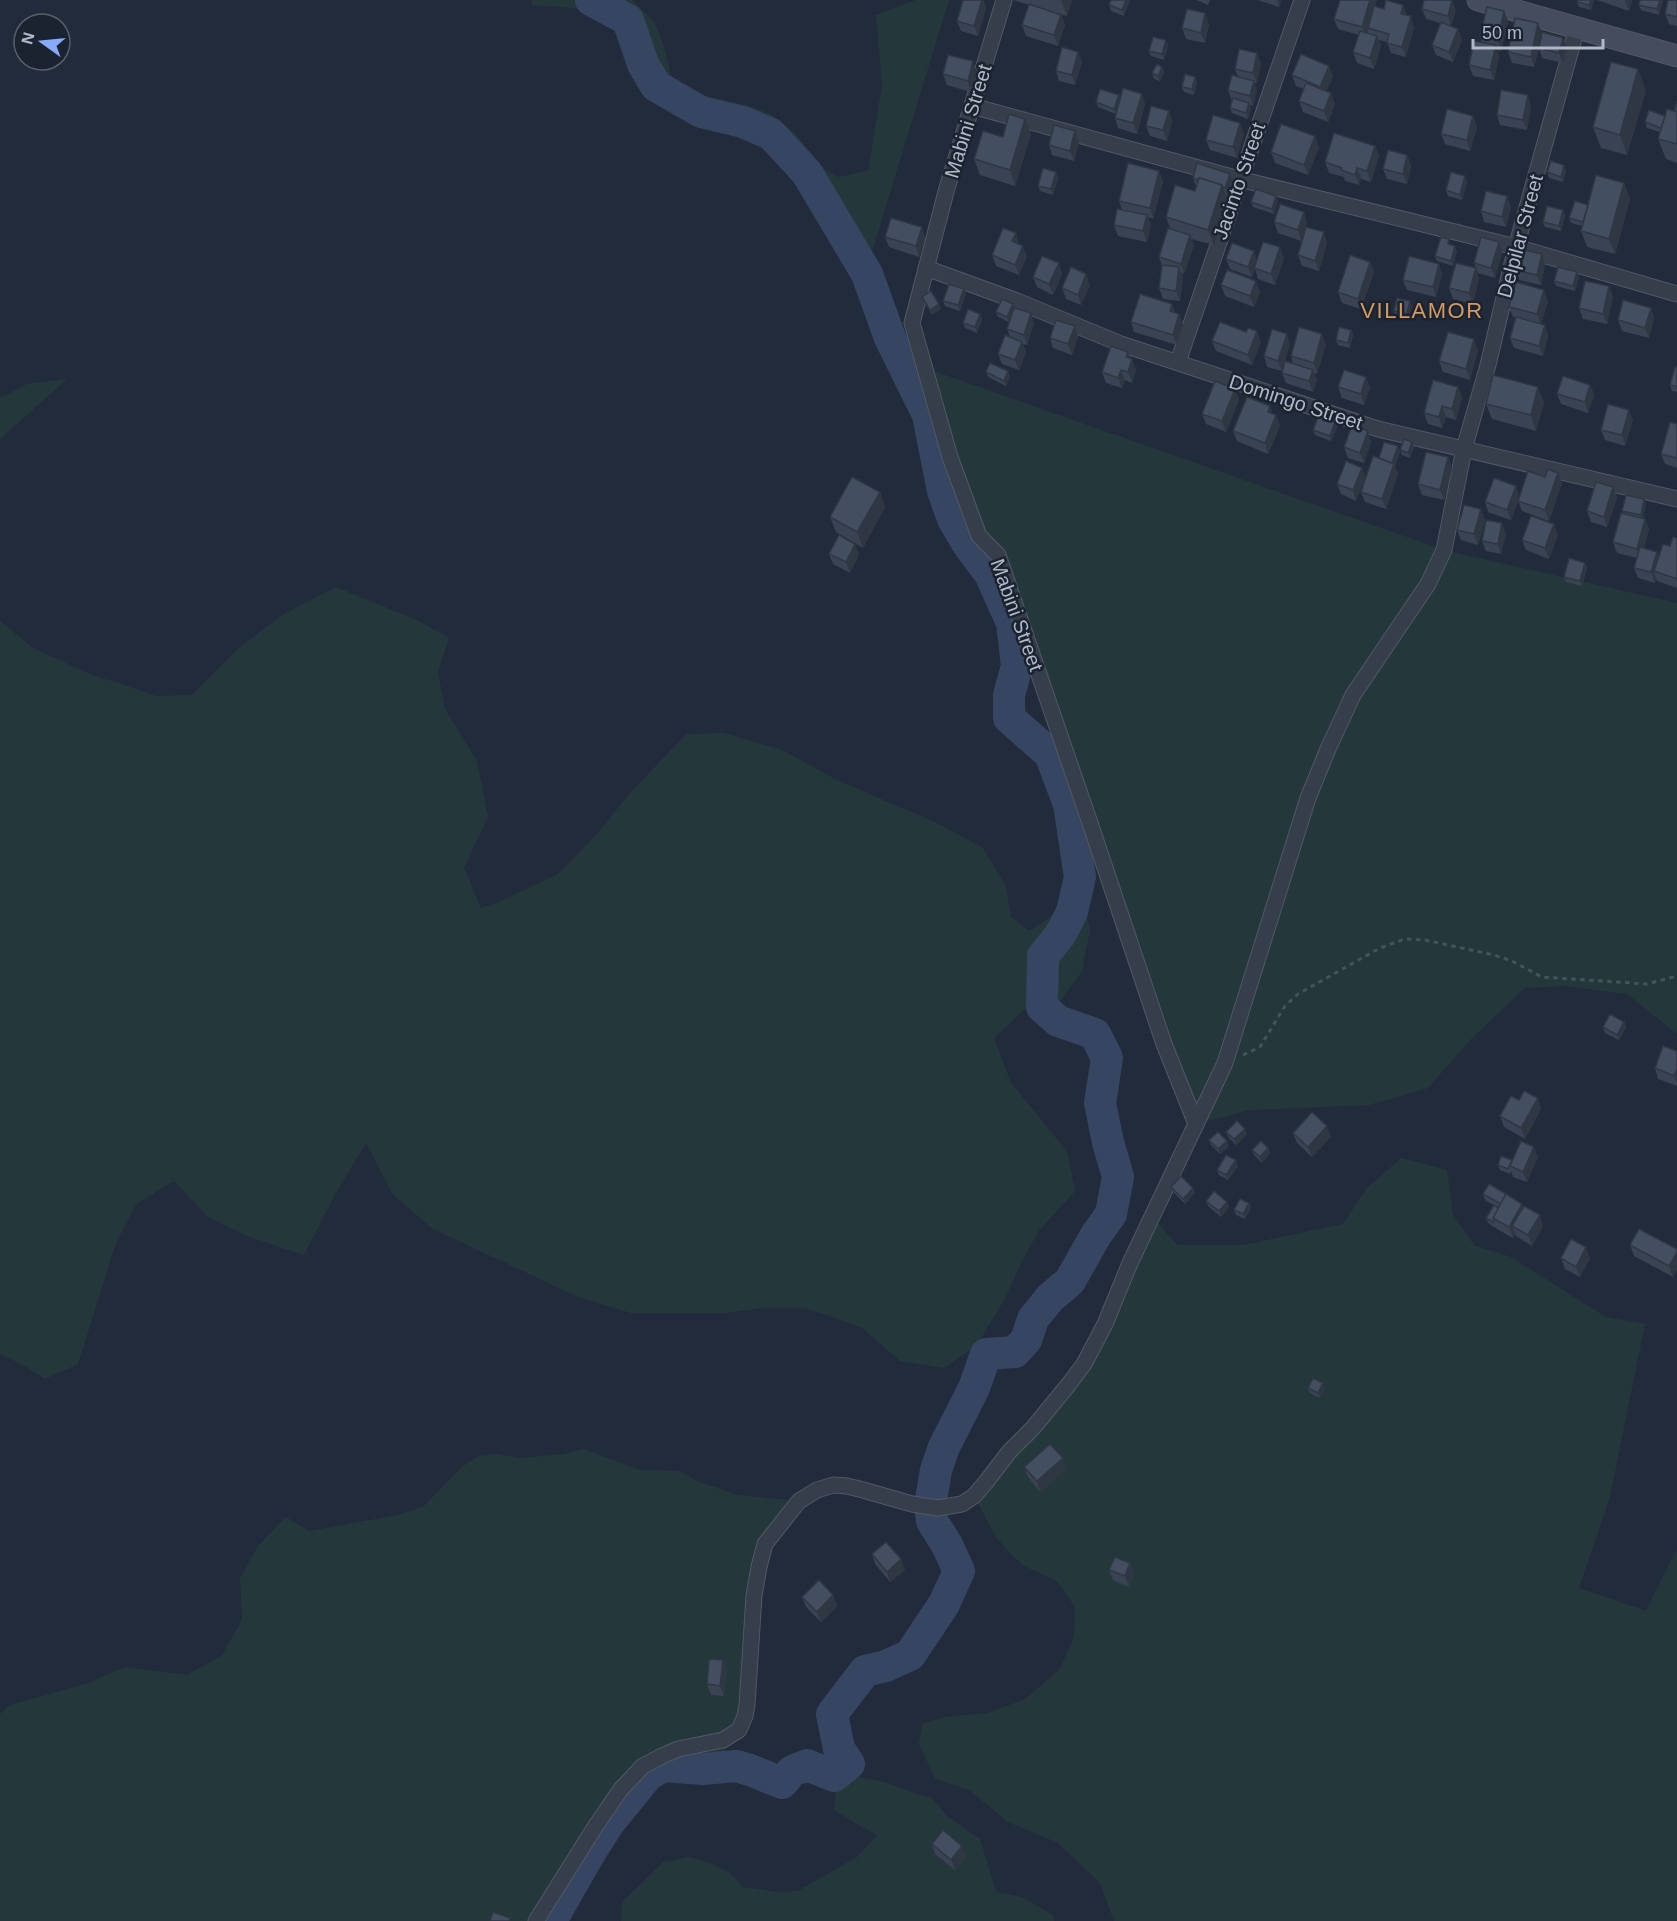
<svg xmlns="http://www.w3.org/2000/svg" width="1677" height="1921" viewBox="0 0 1677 1921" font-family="Arial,sans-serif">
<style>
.green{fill:#24383c}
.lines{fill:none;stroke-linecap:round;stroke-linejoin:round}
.river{stroke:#364662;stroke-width:32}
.street-casing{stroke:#515866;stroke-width:17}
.secondary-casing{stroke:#515866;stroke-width:23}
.path{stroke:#425559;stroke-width:3;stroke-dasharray:4.5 4.5;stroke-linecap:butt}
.street{stroke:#363e4b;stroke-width:15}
.secondary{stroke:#444c5e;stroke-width:21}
.wall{fill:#3a4353}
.shaded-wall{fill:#2f3743}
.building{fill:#434e60;stroke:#2f3743;stroke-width:1.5}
.labels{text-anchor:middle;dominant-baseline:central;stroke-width:5;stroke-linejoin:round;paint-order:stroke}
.street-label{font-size:20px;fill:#b1b8c7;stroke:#1b2330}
.quarter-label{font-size:22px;letter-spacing:1.5px;fill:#d49960;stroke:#1b2330}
</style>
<rect width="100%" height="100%" fill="#222b3b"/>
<g class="green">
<polygon points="532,0 632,0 655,23 664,47 672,80 692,93 749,106 772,115 794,132 825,170 838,177 868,171 882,85 876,15 916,0 949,0 872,252 834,220 805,182 782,157 758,138 717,124 685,119 659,102 644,79 626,37 603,17 574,8 532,5"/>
<polygon points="925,368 1444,550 1677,603 1677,1034 1627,994 1564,986 1525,988 1471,1039 1428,1088 1369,1105 1250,1110 1196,1124 998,555 979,536"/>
<polygon points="67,379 0,439 0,398 27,384"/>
<polygon points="336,587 417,620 449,638 438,672 445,709 477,761 488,817 464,868 481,908 499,902 558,874 599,832 629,794 686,734 724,733 782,750 837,780 935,822 983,848 1006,886 1011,917 1029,931 1052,916 1083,900 1090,930 1082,971 1058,1004 1024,1010 994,1038 1011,1083 1067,1151 1075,1191 1038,1232 1023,1259 1004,1300 977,1345 944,1368 900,1361 862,1328 819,1312 796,1308 761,1308 726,1313 631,1313 578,1297 433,1229 393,1195 366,1143 336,1193 304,1255 247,1236 208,1217 174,1181 136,1204 116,1243 78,1364 45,1379 19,1363 0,1354 0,621 33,648 92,675 119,683 156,696 192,695 238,649 282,615"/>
<polygon points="1401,1158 1447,1170 1453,1215 1475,1246 1511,1257 1606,1317 1645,1324 1610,1497 1579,1588 1646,1611 1677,1549 1677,1921 1114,1921 1100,1883 1058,1843 1008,1822 970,1791 935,1778 919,1744 922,1724 945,1717 988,1713 1025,1699 1060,1669 1074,1637 1075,1607 1057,1581 1024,1566 1010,1553 996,1537 974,1496 1069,1384 1152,1216 1177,1245 1243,1245 1343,1224 1366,1189"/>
<polygon points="584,1449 640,1470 680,1471 697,1481 737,1495 799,1501 766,1544 747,1705 723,1740 732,1771 713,1764 689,1764 669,1773 631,1817 601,1861 565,1921 0,1921 0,1714 9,1705 86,1684 124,1667 187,1675 222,1655 242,1620 240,1578 258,1546 286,1517 309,1531 398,1515 424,1506 463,1466 479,1456 496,1454 520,1458 564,1454"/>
<polygon points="846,1775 885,1782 920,1795 931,1797 947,1816 980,1839 996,1892 1022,1897 1053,1915 1054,1921 621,1921 622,1902 663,1862 689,1857 708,1862 730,1873 743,1887 778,1892 798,1891 857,1857 877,1835 855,1823 834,1810 836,1791"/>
</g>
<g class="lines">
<polyline class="river" points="551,1921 588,1856 609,1823 648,1775 663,1766 703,1769 736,1766 750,1770 782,1783 792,1771 807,1765 834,1776 849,1764 839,1749 832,1714 865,1671 886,1666 910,1655 944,1604 959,1571 947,1545 932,1521 930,1506 936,1470 944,1447 974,1388 986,1354 1015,1352 1026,1340 1033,1319 1050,1298 1070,1281 1096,1235 1111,1214 1118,1177 1108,1142 1100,1103 1107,1058 1095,1034 1058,1021 1042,1007 1043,956 1060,935 1072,912 1080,877 1069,804 1050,754 1009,718 1009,695 1017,666 1012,623 990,574 967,543 953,519 943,491 928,415 890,338 867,274 807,173 771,134 743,122 701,112 656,86 643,64 628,20 591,0"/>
<g class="street-casing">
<g id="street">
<polyline points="1004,0 947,188 912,323 950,457 979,536 998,555 1090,823 1164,1044 1196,1124"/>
<polyline points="972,106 1239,179 1516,247 1677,294"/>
<polyline points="926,268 1017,301 1121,344 1378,429 1677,499"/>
<polyline points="1178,362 1302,0"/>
<polyline points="536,1921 595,1827 621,1789 643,1766 662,1756 678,1749 723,1740 739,1730 745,1716 747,1705 754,1596 759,1567 765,1544 799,1501 817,1490 833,1485 847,1486 863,1490 912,1504 938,1508 962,1504 974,1496 986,1482 1009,1452 1033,1428 1069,1384 1084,1364 1105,1324 1130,1263 1225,1063 1308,798 1328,749 1353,695 1428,584 1444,550 1464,449 1488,365 1516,247 1577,28"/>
</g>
</g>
<g class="secondary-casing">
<polyline id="secondary" points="1478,0 1677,56"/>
</g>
<polyline class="path" points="1243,1055 1260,1047 1285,1006 1298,994 1380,948 1405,939 1425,940 1494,955 1512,961 1542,977 1647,984 1677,976"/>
<use href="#street" class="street"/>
<use href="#secondary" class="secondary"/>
</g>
<g class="wall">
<polygon points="963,0 983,0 986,8 978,36 961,31 957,21"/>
<polygon points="1013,0 1072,0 1067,16 1050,11 1061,15 1065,25 1058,46 1026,36 1022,25 1029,5"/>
<polygon points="1111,0 1130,0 1124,16 1111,11 1109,5"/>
<polygon points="1196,0 1210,0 1208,5"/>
<polygon points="1258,0 1281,0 1279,7"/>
<polygon points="1377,0 1375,6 1407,15 1414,27 1406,57 1391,53 1387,42 1379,40 1381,46 1374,69 1357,63 1353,52 1359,35 1338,29 1334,19"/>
<polygon points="1578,0 1594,0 1591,10 1579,7 1577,2"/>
<polygon points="1597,0 1632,0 1629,11"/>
<polygon points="1663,0 1659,15 1641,10 1639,5"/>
<polygon points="1677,0 1677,26 1669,24 1665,14"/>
<polygon points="1422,9 1456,10 1451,26 1458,29 1462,40 1453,62 1436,55 1432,45 1440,23 1426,19"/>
<polygon points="1504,11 1508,21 1501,51 1497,50 1499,56 1494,80 1473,76 1469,65 1482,42 1480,36"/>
<polygon points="1209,24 1205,43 1186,39 1182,28"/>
<polygon points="1542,33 1539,47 1567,48 1563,63 1542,58 1539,48 1534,67 1512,63 1508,52"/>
<polygon points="1166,40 1168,46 1164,60 1151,56 1149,51"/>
<polygon points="1078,52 1082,62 1075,85 1059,81 1056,71"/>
<polygon points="1261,63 1257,83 1254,83 1257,91 1253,106 1250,105 1251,109 1248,119 1232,113 1230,108 1232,101 1228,90 1238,77 1235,69"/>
<polygon points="1329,66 1333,77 1326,91 1335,104 1328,122 1303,112 1299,101 1304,89 1296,86 1292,75"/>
<polygon points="1162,67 1164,72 1160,81 1154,79 1152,73"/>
<polygon points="977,72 971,92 947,85 943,74"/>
<polygon points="1195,77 1197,83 1194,95 1184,92 1182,87"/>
<polygon points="1646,90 1627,155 1601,148 1593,127"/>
<polygon points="1119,95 1120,99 1145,104 1137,134 1118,128 1115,118 1116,114 1098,107 1096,102"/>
<polygon points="1677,101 1677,163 1666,159 1658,139 1660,132 1647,128 1645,122 1665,116 1674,111"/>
<polygon points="1531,106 1527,130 1500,125 1497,115"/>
<polygon points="1169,111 1172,121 1167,141 1150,136 1146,126"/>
<polygon points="1473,116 1477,127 1470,151 1445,144 1441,134"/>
<polygon points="1075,131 1079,142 1074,161 1052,155 1049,145"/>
<polygon points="1031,134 1015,186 980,175 974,159 1003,137"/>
<polygon points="1244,134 1237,158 1210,150 1206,140"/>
<polygon points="1375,146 1379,156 1371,182 1361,179 1359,185 1345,181 1344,177 1329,173 1325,162"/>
<polygon points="1319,147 1308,175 1275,163 1271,152"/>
<polygon points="1407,155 1411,166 1407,184 1387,179 1383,169"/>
<polygon points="1564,165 1566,171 1563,182 1549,178 1547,172"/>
<polygon points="1058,178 1053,195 1040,191 1038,186"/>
<polygon points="1193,178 1233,184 1229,199 1227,198 1228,200 1214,245 1191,239 1194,245 1184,274 1182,273 1183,278 1180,301 1163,299 1159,288 1162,266 1159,257 1170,228 1166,217 1195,191 1196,187"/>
<polygon points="1163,181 1153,219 1148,217 1151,225 1147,242 1118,236 1114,225 1122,210 1119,201"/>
<polygon points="1467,182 1462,200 1448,196 1446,190"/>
<polygon points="1624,183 1630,199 1615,254 1587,247 1581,231 1582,226 1571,223 1569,218 1588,205"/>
<polygon points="1507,196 1511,207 1506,227 1484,222 1481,211"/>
<polygon points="1278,201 1274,214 1253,207 1251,202"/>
<polygon points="1565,216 1561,231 1545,227 1543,222"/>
<polygon points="1274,222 1307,223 1301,241 1278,233"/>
<polygon points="885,237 925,238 919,257 889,247"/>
<polygon points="1499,242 1502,252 1495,278 1478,273 1474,263"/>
<polygon points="1019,243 1027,256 1019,275 996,266 992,255"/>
<polygon points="1327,243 1319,271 1302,266 1298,255"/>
<polygon points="1451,245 1457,251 1453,266 1437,261 1435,256"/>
<polygon points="1542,254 1545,265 1541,285 1519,280 1515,270"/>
<polygon points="1284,258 1275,285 1258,279 1255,269 1252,277 1230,269 1226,259 1257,260"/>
<polygon points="1370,262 1374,272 1361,309 1342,303 1338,292"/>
<polygon points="1577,272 1579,277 1575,291 1556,286 1554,281"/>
<polygon points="1062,274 1053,295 1037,287 1033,277"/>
<polygon points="1442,274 1436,297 1407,290 1403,280"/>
<polygon points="1479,278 1473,304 1453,299 1449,288"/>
<polygon points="1090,285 1081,305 1066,299 1062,288"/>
<polygon points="1221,285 1260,292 1254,307 1225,296"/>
<polygon points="1609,286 1613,297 1607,324 1583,319 1579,308"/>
<polygon points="966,294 960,311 945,306 943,301"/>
<polygon points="922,297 939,304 941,309 932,315 924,302"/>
<polygon points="1410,301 1412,307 1408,320 1395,316 1394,311"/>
<polygon points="1548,301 1541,324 1548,335 1543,356 1514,348 1510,338 1516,318 1513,317 1509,307"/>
<polygon points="1172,304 1175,313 1179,314 1183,325 1177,345 1134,332 1131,322"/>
<polygon points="1014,308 1034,323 1027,345 1023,344 1026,352 1019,370 1002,364 998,354 1010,337 1007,329 1011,318 1009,322 998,317 996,312"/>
<polygon points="1651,308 1654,318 1649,338 1622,331 1618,320"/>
<polygon points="980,314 982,319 977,333 965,328 963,323"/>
<polygon points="1351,330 1353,335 1350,348 1338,345 1336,340"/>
<polygon points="1078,337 1072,355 1053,348 1050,338"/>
<polygon points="1212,341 1261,342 1252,365 1216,351"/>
<polygon points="1290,344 1282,371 1267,367 1264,356"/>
<polygon points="1326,344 1317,374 1314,373 1317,380 1313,392 1286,383 1282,373 1293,364 1291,356"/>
<polygon points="1478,350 1470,380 1443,372 1439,361"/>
<polygon points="1130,359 1136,370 1132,383 1125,380 1122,388 1106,383 1102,372"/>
<polygon points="1677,367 1677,392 1672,391 1670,385"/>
<polygon points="986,372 1010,377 1006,386 988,377"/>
<polygon points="1366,377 1370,388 1364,405 1342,398 1338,387"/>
<polygon points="1590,385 1594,395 1588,413 1561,404 1557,394"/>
<polygon points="1458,387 1462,397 1456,420 1446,417 1442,428 1428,424 1424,413"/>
<polygon points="1239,400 1226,432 1206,424 1202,414"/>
<polygon points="1544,402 1536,431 1492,419 1486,404"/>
<polygon points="1273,414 1276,415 1280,426 1268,454 1237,441 1233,431"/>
<polygon points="1633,420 1625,446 1605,440 1601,430"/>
<polygon points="1335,422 1337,427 1331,441 1315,435 1313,430"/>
<polygon points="1677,424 1677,468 1665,464 1661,454"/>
<polygon points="1371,442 1364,463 1348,458 1344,447"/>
<polygon points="1414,447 1410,458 1402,455 1400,450"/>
<polygon points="1400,452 1395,466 1398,474 1386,509 1365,502 1361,492 1379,459"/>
<polygon points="1448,457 1452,468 1444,500 1422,495 1418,484"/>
<polygon points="1346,461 1356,501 1341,494 1337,484"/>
<polygon points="1562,483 1549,521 1522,511 1518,501 1519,499 1511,520 1488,512 1485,502 1520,496"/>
<polygon points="1613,487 1617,498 1607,527 1591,522 1587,511"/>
<polygon points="880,492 885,507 863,548 836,532 830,517"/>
<polygon points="1646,504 1643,518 1645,519 1649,529 1644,548 1657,552 1659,556 1677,538 1677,588 1657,581 1656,578 1655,583 1638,578 1634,568 1637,558 1617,553 1613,542 1623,513 1622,511"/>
<polygon points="1485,520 1478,545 1461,540 1457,530"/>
<polygon points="1506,534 1501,554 1486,551 1482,541"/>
<polygon points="1558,535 1549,559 1526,550 1522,540"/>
<polygon points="829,554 859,554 850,573 833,564"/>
<polygon points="1585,563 1587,568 1582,586 1566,582 1564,577"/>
<polygon points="1624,1022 1626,1027 1619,1040 1605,1033 1603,1027"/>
<polygon points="1677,1051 1677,1086 1658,1079 1655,1068"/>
<polygon points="1519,1100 1541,1109 1525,1139 1504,1127 1500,1116"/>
<polygon points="1226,1132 1247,1134 1236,1145 1228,1137"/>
<polygon points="1293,1133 1331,1137 1312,1157 1297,1143"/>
<polygon points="1209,1140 1229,1146 1220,1154 1211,1145"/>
<polygon points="1268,1148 1270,1153 1262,1163 1254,1155 1252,1150"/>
<polygon points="1538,1157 1527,1182 1513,1177 1511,1171 1510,1174 1500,1170 1498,1165 1512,1160"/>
<polygon points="1238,1166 1228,1180 1219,1175 1217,1170"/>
<polygon points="1171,1187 1193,1188 1195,1193 1185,1204 1173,1192"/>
<polygon points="1483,1194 1523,1207 1543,1226 1532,1246 1516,1236 1515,1233 1513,1238 1497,1229 1496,1227 1495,1228 1488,1223 1486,1218 1499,1208 1485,1200"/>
<polygon points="1206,1201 1227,1202 1229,1207 1221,1217 1208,1206"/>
<polygon points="1249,1203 1251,1208 1245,1219 1236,1215 1234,1210"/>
<polygon points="1630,1245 1677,1249 1673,1277 1634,1256"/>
<polygon points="1561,1258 1590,1258 1580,1277 1565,1269"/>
<polygon points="1308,1388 1325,1388 1320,1398 1310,1393"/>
<polygon points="1024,1467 1066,1469 1040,1492 1028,1477"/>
<polygon points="872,1554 905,1570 890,1582 875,1564"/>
<polygon points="1109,1570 1134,1573 1129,1587 1113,1580"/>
<polygon points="833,1595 837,1606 821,1622 806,1607 802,1597"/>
<polygon points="723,1660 727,1670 724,1696 711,1695 707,1684"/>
<polygon points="932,1844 966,1856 955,1870 935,1854"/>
</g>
<g class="shaded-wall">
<polygon points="982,0 983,0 986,8 978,36 974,26"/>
<polygon points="1061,0 1072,0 1067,16"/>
<polygon points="1126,0 1130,0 1124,16 1122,10"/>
<polygon points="1277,0 1281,0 1279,7"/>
<polygon points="1370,0 1377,0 1366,37 1362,27"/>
<polygon points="1452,0 1456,10 1451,26 1448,16"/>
<polygon points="1591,0 1594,0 1591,10 1589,5"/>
<polygon points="1625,0 1632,0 1629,11 1625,1"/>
<polygon points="1660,0 1663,0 1659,15 1657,9"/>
<polygon points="1403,5 1407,15 1401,14"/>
<polygon points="1504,11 1508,21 1501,51 1498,40"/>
<polygon points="1205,13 1209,24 1205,43 1201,33"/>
<polygon points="1061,15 1065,25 1058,46 1054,35"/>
<polygon points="1411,16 1414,27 1406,57 1402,47"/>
<polygon points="1538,23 1542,33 1534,67 1531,57"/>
<polygon points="1458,29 1462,40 1453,62 1449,52"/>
<polygon points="1377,36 1381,46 1374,69 1370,58"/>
<polygon points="1563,38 1567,48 1563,63 1559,53"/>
<polygon points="1166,40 1168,46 1164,60 1162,54"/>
<polygon points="1496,45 1499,56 1494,80 1490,70"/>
<polygon points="1078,52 1082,62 1075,85 1072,75"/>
<polygon points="1257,53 1261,63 1257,83 1253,73"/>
<polygon points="973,61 977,72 971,92 968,81"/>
<polygon points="1329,66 1333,77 1324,97 1320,87"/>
<polygon points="1162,67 1164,72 1160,81 1158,76"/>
<polygon points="1638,69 1646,90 1627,155 1620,135"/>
<polygon points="1195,77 1197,83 1194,95 1192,89"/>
<polygon points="1254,81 1257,91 1253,106 1250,96"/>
<polygon points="1331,93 1335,104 1328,122 1324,111"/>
<polygon points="1142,94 1145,104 1137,134 1133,123"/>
<polygon points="1119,95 1121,101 1116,114 1114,109"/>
<polygon points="1528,95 1531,106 1527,130 1523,120"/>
<polygon points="1249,103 1251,109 1248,119 1246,113"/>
<polygon points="1169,111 1172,121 1167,141 1163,130"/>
<polygon points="1473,116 1477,127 1470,151 1467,140"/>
<polygon points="1025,119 1031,134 1015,186 1010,170"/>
<polygon points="1240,123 1244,134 1237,158 1233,147"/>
<polygon points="1075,131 1079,142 1074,161 1070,151"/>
<polygon points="1315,136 1319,147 1308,175 1304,165"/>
<polygon points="1375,146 1379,156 1371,182 1367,171"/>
<polygon points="1407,155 1411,166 1407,184 1403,174"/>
<polygon points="1564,165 1566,171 1563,182 1561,177"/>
<polygon points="1357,168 1361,179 1359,185 1355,175"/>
<polygon points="1159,171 1163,181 1153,219 1150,208"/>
<polygon points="1056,172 1058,178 1053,195 1051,189"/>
<polygon points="1230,174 1233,184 1229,199 1225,188"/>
<polygon points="1465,176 1467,182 1462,200 1460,195"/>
<polygon points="1624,183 1630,199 1615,254 1609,239"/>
<polygon points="1222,185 1228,200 1214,245 1208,230"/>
<polygon points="1276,196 1278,201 1274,214 1272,209"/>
<polygon points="1507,196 1511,207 1506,227 1502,217"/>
<polygon points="1563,210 1565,216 1561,231 1559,226"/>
<polygon points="1304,212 1307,223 1301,241 1298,230"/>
<polygon points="1147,215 1151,225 1147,242 1143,231"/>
<polygon points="922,227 925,238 919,257 916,246"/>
<polygon points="1324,232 1327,243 1319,271 1315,261"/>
<polygon points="1016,233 1019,243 1016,252 1012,241"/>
<polygon points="1190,235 1194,245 1184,274 1181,264"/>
<polygon points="1499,242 1502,252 1495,278 1491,268"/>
<polygon points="1023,246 1027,256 1019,275 1015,265"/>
<polygon points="1455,246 1457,251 1453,266 1451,261"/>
<polygon points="1280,247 1284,258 1275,285 1271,274"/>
<polygon points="1254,251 1257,261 1252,277 1248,267"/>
<polygon points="1542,254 1545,265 1541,285 1537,275"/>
<polygon points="1370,262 1374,272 1361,309 1358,299"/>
<polygon points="1059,263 1062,274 1053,295 1049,284"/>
<polygon points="1439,264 1442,274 1436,297 1433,287"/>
<polygon points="1179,267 1183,278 1180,301 1176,291"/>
<polygon points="1476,268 1479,278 1473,304 1469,293"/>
<polygon points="1577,272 1579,277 1575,291 1573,286"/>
<polygon points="1086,274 1090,285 1081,305 1078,295"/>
<polygon points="1256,281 1260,292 1254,307 1250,296"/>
<polygon points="1609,286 1613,297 1607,324 1603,314"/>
<polygon points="964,289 966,294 960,311 958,305"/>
<polygon points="1544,290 1548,301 1541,325 1537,314"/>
<polygon points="1410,301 1412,307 1408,320 1407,314"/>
<polygon points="939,304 941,309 932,315 930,310"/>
<polygon points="1013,304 1015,309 1009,322 1007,317"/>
<polygon points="1172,304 1176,314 1170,311"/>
<polygon points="1651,308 1654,318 1649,338 1645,328"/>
<polygon points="1031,313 1034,323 1027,345 1024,335"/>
<polygon points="980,314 982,319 977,333 975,327"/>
<polygon points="1179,314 1183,325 1177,345 1173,335"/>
<polygon points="1545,325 1548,335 1543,356 1539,346"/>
<polygon points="1075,326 1078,337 1072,355 1068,344"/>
<polygon points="1351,330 1353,335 1350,348 1348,343"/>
<polygon points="1257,331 1261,342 1252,365 1248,355"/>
<polygon points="1287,334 1290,344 1282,371 1278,361"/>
<polygon points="1322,334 1326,344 1317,374 1314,363"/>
<polygon points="1474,339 1478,350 1470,380 1466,369"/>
<polygon points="1022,342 1026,352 1019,370 1015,360"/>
<polygon points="1128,352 1131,362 1132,359 1136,370 1132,383 1128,372 1126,357"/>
<polygon points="1121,370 1125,380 1122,388 1118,378"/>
<polygon points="1313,370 1317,380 1313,392 1309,381"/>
<polygon points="1008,371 1010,377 1006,386 1004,381"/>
<polygon points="1366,377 1370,388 1364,405 1361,394"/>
<polygon points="1590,385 1594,395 1588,413 1585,402"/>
<polygon points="1458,387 1462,397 1456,420 1452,409"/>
<polygon points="1538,387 1544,402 1536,431 1531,415"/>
<polygon points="1235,389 1239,400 1226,432 1222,421"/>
<polygon points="1270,406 1274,417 1268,412"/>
<polygon points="1442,406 1446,417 1442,428 1439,417"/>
<polygon points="1629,410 1633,420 1625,446 1622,435"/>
<polygon points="1276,415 1280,426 1268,454 1265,443"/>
<polygon points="1335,422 1337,427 1331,441 1330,436"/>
<polygon points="1368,431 1371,442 1364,463 1360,453"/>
<polygon points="1412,442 1414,447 1410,458 1408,453"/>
<polygon points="1398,446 1400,452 1395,466 1398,474 1386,509 1382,499"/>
<polygon points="1448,457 1452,468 1444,500 1440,490"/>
<polygon points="1362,468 1366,478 1356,501 1353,490"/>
<polygon points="1558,473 1562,483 1549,521 1545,510"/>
<polygon points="1516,486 1520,497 1511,520 1507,510"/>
<polygon points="1613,487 1617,498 1607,527 1604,517"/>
<polygon points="880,492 885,507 863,548 857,532"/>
<polygon points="1644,499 1646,504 1642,520 1641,515"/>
<polygon points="1481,509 1485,520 1478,545 1474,534"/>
<polygon points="1645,519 1649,529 1641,559 1637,549"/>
<polygon points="1502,523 1506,534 1501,554 1498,544"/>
<polygon points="1554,524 1558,535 1549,559 1545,548"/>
<polygon points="855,544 859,554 850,573 846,562"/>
<polygon points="1657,552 1661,562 1654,571 1656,578 1655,583 1651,572"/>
<polygon points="1585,563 1587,568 1582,586 1580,581"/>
<polygon points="1624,1022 1626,1027 1619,1040 1617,1035"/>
<polygon points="1677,1069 1677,1083 1674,1076"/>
<polygon points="1538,1098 1541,1109 1525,1139 1521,1128"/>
<polygon points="1327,1126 1331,1137 1312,1157 1308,1147"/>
<polygon points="1245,1129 1247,1134 1236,1145 1234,1139"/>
<polygon points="1227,1141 1229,1146 1220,1154 1218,1149"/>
<polygon points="1534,1147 1538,1157 1527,1182 1523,1172"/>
<polygon points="1268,1148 1270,1153 1262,1163 1260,1157"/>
<polygon points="1236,1160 1238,1166 1228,1180 1226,1175"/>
<polygon points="1193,1188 1195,1193 1185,1204 1183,1199"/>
<polygon points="1227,1202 1229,1207 1221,1217 1219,1211"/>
<polygon points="1249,1203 1251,1208 1245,1219 1243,1214"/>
<polygon points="1522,1204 1526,1214 1512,1226 1515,1233 1513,1238 1509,1227"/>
<polygon points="1540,1215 1543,1226 1532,1246 1528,1235"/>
<polygon points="1586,1247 1590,1258 1580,1277 1576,1267"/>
<polygon points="1677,1252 1677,1270 1673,1277 1669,1266"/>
<polygon points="1323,1383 1325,1388 1320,1398 1318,1393"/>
<polygon points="1063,1458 1066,1469 1040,1492 1037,1481"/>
<polygon points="901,1559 905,1570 890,1582 887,1572"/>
<polygon points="1130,1563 1134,1573 1129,1587 1125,1576"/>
<polygon points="833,1595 837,1606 821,1622 817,1612"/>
<polygon points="723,1660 727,1670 724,1696 720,1686"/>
<polygon points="962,1846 966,1856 955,1870 951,1860"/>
</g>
<g class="building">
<polygon points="963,0 982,0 974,26 957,21"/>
<polygon points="1111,0 1126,0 1122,10 1109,5"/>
<polygon points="1340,0 1370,0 1362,27 1334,19"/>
<polygon points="1386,0 1403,5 1401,14 1411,16 1402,47 1387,43 1389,34 1368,28 1374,6 1384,9"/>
<polygon points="1424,0 1452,0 1448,16 1422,9"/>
<polygon points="1578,0 1591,0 1589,5 1577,2"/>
<polygon points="1640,0 1660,0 1657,9 1639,5"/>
<polygon points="1668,0 1677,0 1677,17 1665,14"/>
<polygon points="1029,4 1061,15 1054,35 1022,25"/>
<polygon points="1487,7 1504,11 1498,40 1480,36"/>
<polygon points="1187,9 1205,13 1201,33 1182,28"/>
<polygon points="1515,18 1538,23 1531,57 1508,52"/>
<polygon points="1441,22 1458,29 1449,52 1432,45"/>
<polygon points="1360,31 1377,36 1370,58 1353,52"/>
<polygon points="1542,32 1563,38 1559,53 1539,48"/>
<polygon points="1153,37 1166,40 1162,54 1149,51"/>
<polygon points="1474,41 1496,45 1490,70 1469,65"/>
<polygon points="1062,47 1078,52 1072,75 1056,71"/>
<polygon points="1239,49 1257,53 1253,73 1235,69"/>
<polygon points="1301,54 1329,66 1320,87 1292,75"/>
<polygon points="948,55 973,61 968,81 943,74"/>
<polygon points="1611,62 1638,69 1620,135 1593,127"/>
<polygon points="1157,64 1162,67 1158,76 1152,73"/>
<polygon points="1185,74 1195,77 1192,89 1182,87"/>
<polygon points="1232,75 1254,81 1250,96 1228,90"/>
<polygon points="1306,83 1331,93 1324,111 1299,101"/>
<polygon points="1123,88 1142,94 1133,123 1115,118"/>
<polygon points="1100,89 1119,95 1114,109 1096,102"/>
<polygon points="1501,90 1528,95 1523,120 1497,115"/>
<polygon points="1233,98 1249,103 1246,113 1230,108"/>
<polygon points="1677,101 1677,112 1674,111"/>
<polygon points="1151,106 1169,111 1163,130 1146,126"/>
<polygon points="1447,109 1473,116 1467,140 1441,134"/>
<polygon points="1667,109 1677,112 1677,144 1658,139"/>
<polygon points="1649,110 1665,116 1661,128 1645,122"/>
<polygon points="1009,114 1025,119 1010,170 974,159 983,131 1003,137"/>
<polygon points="1213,115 1240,123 1233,147 1206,140"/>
<polygon points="1281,124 1315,136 1304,165 1271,152"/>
<polygon points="1054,125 1075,131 1070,151 1049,145"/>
<polygon points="1334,133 1375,146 1367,171 1357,168 1355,175 1341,170 1342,168 1325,162"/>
<polygon points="1388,150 1407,155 1403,174 1383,169"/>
<polygon points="1551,161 1564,165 1561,177 1547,172"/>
<polygon points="1128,163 1159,171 1150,208 1119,201"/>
<polygon points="1197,163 1230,174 1225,188 1223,188 1222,185 1199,178 1198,180 1193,178"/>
<polygon points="1043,168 1056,172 1051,189 1038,186"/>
<polygon points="1451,172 1465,176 1460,195 1446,190"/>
<polygon points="1596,175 1624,183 1609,239 1581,231"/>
<polygon points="1199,178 1222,185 1208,230 1166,217 1175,185 1195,191"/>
<polygon points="1256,189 1276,196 1272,209 1251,202"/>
<polygon points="1486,191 1507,196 1502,217 1481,211"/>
<polygon points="1575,201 1588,205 1583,222 1569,218"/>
<polygon points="1280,204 1304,212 1298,230 1274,222"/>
<polygon points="1547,206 1563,210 1559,226 1543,222"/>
<polygon points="1117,209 1147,215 1143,231 1114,225"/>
<polygon points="891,218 922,227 916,246 885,237"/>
<polygon points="1306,227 1324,232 1315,261 1298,255"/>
<polygon points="1003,228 1016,233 1012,241 1023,246 1015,265 992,255"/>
<polygon points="1168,228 1190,235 1181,264 1159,257"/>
<polygon points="1441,237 1449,239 1448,244 1455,246 1451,261 1435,256"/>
<polygon points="1481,237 1499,242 1491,268 1474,263"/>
<polygon points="1263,242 1280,247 1271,274 1254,268"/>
<polygon points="1232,243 1254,251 1248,267 1226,259"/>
<polygon points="1520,249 1542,254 1537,275 1515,270"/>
<polygon points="1350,255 1370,262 1358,299 1338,292"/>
<polygon points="1042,256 1059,263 1049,284 1033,277"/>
<polygon points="1409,256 1439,264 1433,287 1403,280"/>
<polygon points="1456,263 1476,268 1469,293 1449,288"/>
<polygon points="1162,265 1179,267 1176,291 1159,288"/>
<polygon points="1071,267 1086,274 1078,295 1062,288"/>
<polygon points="1558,267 1577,272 1573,286 1554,281"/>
<polygon points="1227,270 1256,281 1250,296 1221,285"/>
<polygon points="1585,281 1609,286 1603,314 1579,308"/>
<polygon points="1516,282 1544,290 1537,314 1509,307"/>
<polygon points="949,284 964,289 958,305 943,301"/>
<polygon points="931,291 939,304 930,310 922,297"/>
<polygon points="1140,294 1172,304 1170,311 1179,314 1173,335 1131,322"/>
<polygon points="1397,298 1410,301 1407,314 1394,311"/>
<polygon points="1002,299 1013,304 1007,317 996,312"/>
<polygon points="1623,300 1651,308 1645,328 1618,320"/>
<polygon points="1014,308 1031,313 1024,335 1007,329"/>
<polygon points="968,309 980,314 975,327 963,323"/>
<polygon points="1516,317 1545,325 1539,346 1510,338"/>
<polygon points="1056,320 1075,326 1068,344 1050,338"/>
<polygon points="1220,322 1246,332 1248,328 1257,331 1248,355 1212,341"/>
<polygon points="1299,327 1322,334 1314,363 1291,356"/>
<polygon points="1339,327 1351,330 1348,343 1336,340"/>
<polygon points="1272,329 1287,334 1278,361 1264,356"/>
<polygon points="1448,332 1474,339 1466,369 1439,361"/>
<polygon points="1005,335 1022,342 1015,360 998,354"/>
<polygon points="1111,346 1128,352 1126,357 1132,359 1128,372 1121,370 1118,378 1102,372"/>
<polygon points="1285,361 1313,370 1309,381 1282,373"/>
<polygon points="990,363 1008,371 1004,381 986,372"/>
<polygon points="1675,367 1677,367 1677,387 1670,385"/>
<polygon points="1344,370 1366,377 1361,394 1338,387"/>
<polygon points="1493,375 1538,387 1531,415 1486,404"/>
<polygon points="1563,376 1590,385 1585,402 1557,394"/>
<polygon points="1433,380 1458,387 1452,409 1442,406 1439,417 1424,413"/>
<polygon points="1215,381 1235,389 1222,421 1202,414"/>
<polygon points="1247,397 1270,406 1268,412 1276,415 1265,443 1233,431"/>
<polygon points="1608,404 1629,410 1622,435 1601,430"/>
<polygon points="1319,415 1335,422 1330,436 1313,430"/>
<polygon points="1670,422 1677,424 1677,458 1661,454"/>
<polygon points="1352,425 1368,431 1360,453 1344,447"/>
<polygon points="1404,439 1412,442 1408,453 1400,450"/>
<polygon points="1384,442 1398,446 1392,463 1379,458"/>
<polygon points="1426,452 1448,457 1440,490 1418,484"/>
<polygon points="1373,456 1394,464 1382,499 1361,492"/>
<polygon points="1346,461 1362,468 1353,490 1337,484"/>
<polygon points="1548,469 1558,473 1545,510 1518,501 1528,471 1545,477"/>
<polygon points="852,477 880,492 857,532 830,517"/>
<polygon points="1494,478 1516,486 1507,510 1485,502"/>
<polygon points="1596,482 1613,487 1604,517 1587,511"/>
<polygon points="1626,495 1644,499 1641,515 1622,511"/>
<polygon points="1464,505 1481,509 1474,534 1457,530"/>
<polygon points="1621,513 1645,519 1637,549 1613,542"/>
<polygon points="1531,516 1554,524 1545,548 1522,540"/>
<polygon points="1486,520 1502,523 1498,544 1482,541"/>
<polygon points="839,535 855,544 846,562 829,554"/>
<polygon points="1673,537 1677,538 1677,579 1654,571 1663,544 1670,546"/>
<polygon points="1640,547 1657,552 1651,572 1634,568"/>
<polygon points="1569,558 1585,563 1580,581 1564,577"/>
<polygon points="1610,1014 1624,1022 1617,1035 1603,1027"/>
<polygon points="1663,1046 1677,1051 1677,1069 1674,1076 1655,1068"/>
<polygon points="1524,1091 1538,1098 1521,1128 1500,1116 1511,1096 1519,1100"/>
<polygon points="1312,1112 1327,1126 1308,1147 1293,1133"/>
<polygon points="1237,1121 1245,1129 1234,1139 1226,1132"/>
<polygon points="1218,1132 1227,1141 1218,1149 1209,1140"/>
<polygon points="1261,1141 1268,1148 1260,1157 1252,1150"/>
<polygon points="1521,1141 1534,1147 1523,1172 1510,1166"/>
<polygon points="1226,1155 1236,1160 1226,1175 1217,1170"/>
<polygon points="1501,1156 1512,1160 1508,1169 1498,1165"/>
<polygon points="1181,1176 1193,1188 1183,1199 1171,1187"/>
<polygon points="1489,1184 1508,1195 1506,1194 1501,1204 1483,1194"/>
<polygon points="1214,1191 1227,1202 1219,1211 1206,1201"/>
<polygon points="1506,1194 1522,1204 1509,1227 1493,1218"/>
<polygon points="1240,1199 1249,1203 1243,1214 1234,1210"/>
<polygon points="1494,1205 1498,1208 1493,1218 1494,1221 1493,1222 1486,1218"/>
<polygon points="1524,1206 1540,1215 1528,1235 1512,1226"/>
<polygon points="1639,1229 1677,1249 1677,1252 1669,1266 1630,1245"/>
<polygon points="1571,1239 1586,1247 1576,1267 1561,1258"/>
<polygon points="1313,1378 1323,1383 1318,1393 1308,1388"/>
<polygon points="1050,1444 1063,1458 1037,1481 1024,1467"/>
<polygon points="886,1542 901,1559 887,1572 872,1554"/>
<polygon points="1115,1557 1130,1563 1125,1576 1109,1570"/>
<polygon points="819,1580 833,1595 817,1612 802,1597"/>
<polygon points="709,1659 723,1660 720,1686 707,1684"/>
<polygon points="943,1830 962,1846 951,1860 932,1844"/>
<polygon points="493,1912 510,1918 509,1921 490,1921"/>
</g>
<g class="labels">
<g class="street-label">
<text transform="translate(968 121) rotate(-73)">Mabini Street</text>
<text transform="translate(1239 181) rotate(-71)">Jacinto Street</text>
<text transform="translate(1520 236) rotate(-75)">Delpilar Street</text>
<text transform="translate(1296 402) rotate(18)">Domingo Street</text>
<text transform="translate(1017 615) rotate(70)">Mabini Street</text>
</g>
<g class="quarter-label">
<text x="1422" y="310">VILLAMOR</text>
</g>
</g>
<g transform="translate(42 42) rotate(285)"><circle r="28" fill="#1b2330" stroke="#575f6c" stroke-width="1.5"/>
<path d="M0-4.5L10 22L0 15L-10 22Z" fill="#86abf8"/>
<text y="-9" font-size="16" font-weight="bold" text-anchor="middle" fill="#b1b8c7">N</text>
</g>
<path d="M1473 39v9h130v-9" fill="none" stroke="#b1b8c7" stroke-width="3"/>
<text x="1482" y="39" font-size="18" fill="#b1b8c7" stroke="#1b2330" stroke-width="4.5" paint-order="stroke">50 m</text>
</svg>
